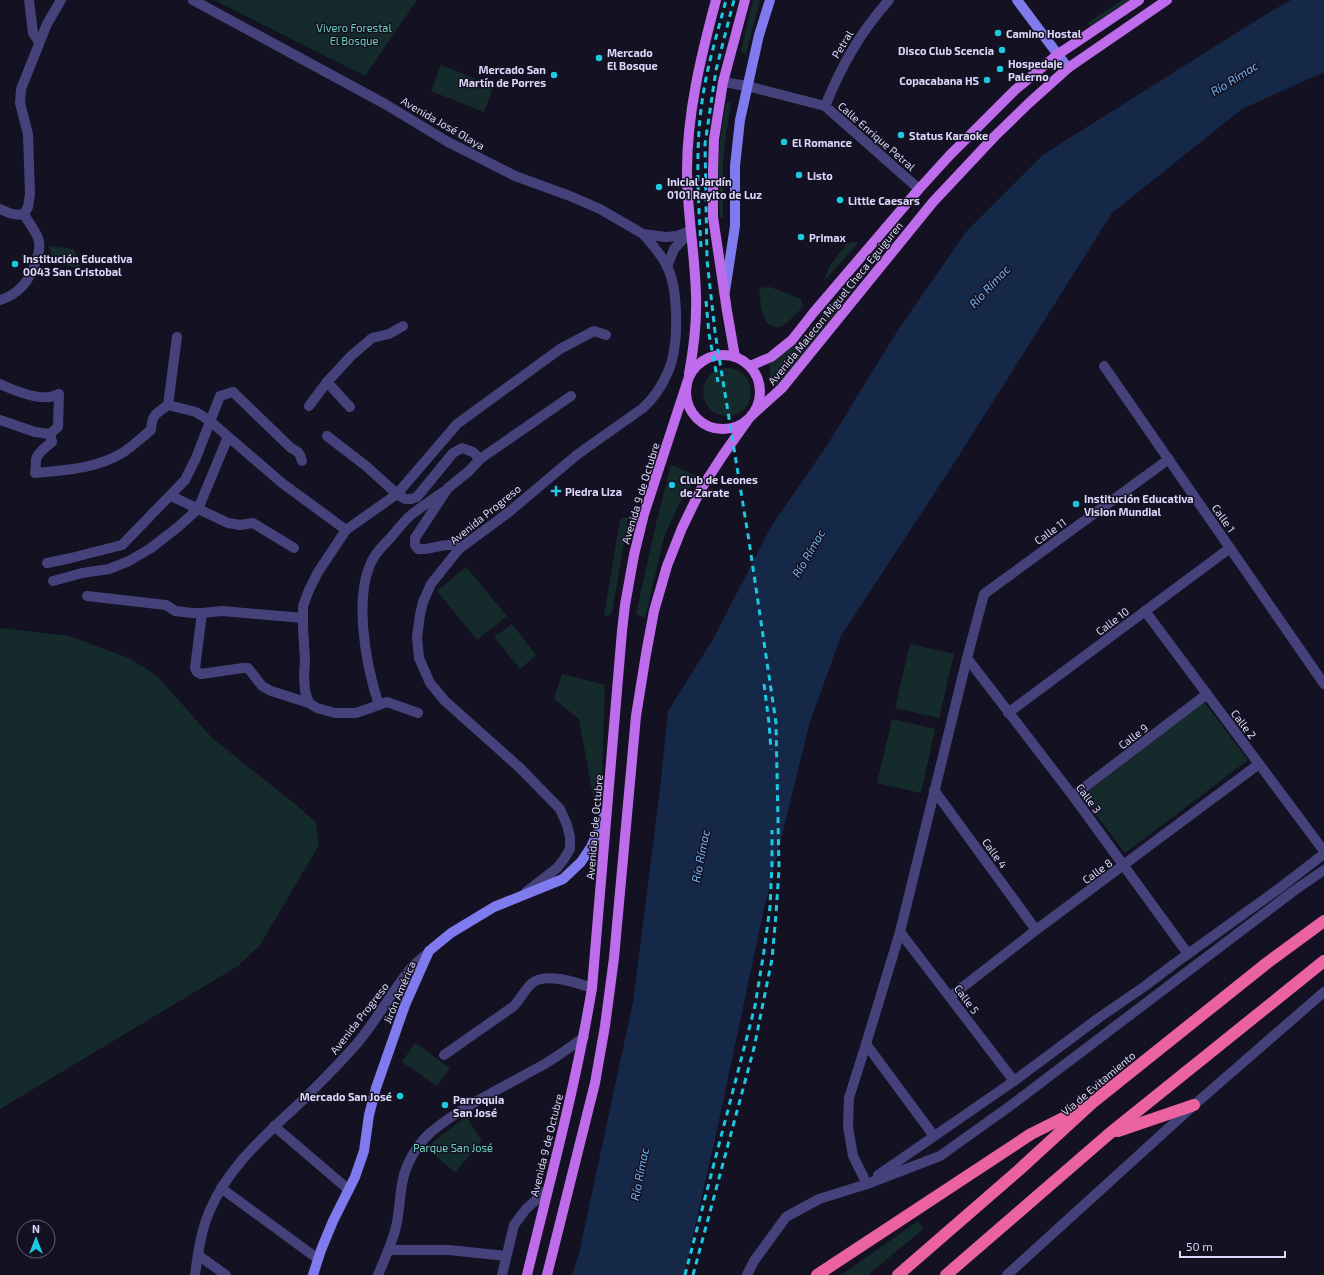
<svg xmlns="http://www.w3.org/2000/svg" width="1324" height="1275" viewBox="0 0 1324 1275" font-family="'Exo 2',sans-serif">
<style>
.green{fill:#152b2b}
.water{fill:#162847}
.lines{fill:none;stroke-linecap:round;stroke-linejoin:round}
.street{stroke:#45427b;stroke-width:10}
.secondary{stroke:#7f7aee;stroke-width:10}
.primary{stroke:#bf6cec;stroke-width:10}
.highway{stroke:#eb62a1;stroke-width:12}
.rail{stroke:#1dc9e0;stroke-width:3;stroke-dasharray:6 5;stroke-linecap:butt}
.poi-dot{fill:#1dc9e0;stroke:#141122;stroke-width:1.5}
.labels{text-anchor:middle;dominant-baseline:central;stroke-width:3;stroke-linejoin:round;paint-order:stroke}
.park-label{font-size:11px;fill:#6cd1ba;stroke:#141122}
.poi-label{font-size:11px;font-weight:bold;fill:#dcd7fa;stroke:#141122;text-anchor:start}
.street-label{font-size:11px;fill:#dcd7fa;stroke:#141122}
.water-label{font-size:12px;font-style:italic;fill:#72b2ed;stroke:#141122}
</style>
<rect width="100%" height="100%" fill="#141122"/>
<g class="green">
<polygon points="214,0 417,0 365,76"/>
<polygon points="753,0 760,0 746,54 741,51"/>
<polygon points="1122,0 1129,0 1090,26 1088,23"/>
<polygon points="441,65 494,86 484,112 431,91"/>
<polygon points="726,103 731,103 725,141 723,165 723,217 720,218 718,166 720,141"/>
<polygon points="859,242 824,281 829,267 847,243"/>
<polygon points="49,246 74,249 82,270 52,260"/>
<polygon points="866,262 871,266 781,384 772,387 769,364 797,343 809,331"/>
<path d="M770 287 801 299 803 307C798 312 785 326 779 327 760 330 761 300 759 288Z"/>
<circle cx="727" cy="392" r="24"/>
<polygon points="671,465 697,476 679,504 664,537 645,618 636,614 655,528"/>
<polygon points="623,517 628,518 628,520 612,612 608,616 604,616 620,520"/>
<polygon points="466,567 507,616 477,640 437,591"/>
<polygon points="512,624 536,655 520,669 494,637"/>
<polygon points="0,628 69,636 131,659 158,677 213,739 290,800 316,822 319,845 260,945 238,966 0,1109"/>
<polygon points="910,644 954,654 939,718 895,708"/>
<polygon points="562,674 605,685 601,802 594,801 579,719 554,699"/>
<polygon points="1204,702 1248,760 1125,853 1082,796"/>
<polygon points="892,719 935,729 921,793 877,783"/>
<polygon points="415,1043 450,1068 437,1086 402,1062"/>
<polygon points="466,1116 482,1141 455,1172 426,1148"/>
<polygon points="918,1221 923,1229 868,1275 841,1275"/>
</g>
<polygon class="water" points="1291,0 1324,0 1324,72 1242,109 1112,213 958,457 841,636 809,725 764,909 715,1139 684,1275 572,1275 579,1253 633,1002 660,789 668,711 712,641 772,525 826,447 898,330 966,232 1044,154 1265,15"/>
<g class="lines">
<g class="street">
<polyline points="29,0 33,33 39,42"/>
<polyline points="193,0 385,104 448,142 515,176 570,196 600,209 643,234 665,237 677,236 690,231"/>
<polyline points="723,82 747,86 825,106 919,189"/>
<path d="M825 106C842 65 859 34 889 0"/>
<path d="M0 209C8 213 15 216 24 214"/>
<polyline points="24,214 28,207 30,194 28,134 20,103 21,89 47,24 61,0"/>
<polyline points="667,267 674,249 688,234"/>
<path d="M0 300C20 294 31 278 36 260 39 253 41 246 38 238 35 230 28 222 24 214"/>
<polyline points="1104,366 1324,684"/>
<polyline points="327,382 350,407"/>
<path d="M0 384C13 390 35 399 50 397 52 397 56 395 59 394L58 427 50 434 52 442C47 446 37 453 36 460 36 465 36 468 35 473 64 470 96 469 122 453 132 447 141 438 151 430 152 414 156 414 168 405L177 337"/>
<polyline points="168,405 196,412 210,421 282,483 346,530"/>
<polyline points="309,406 327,382 351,356 372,338 389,334 403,326"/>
<polyline points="0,420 35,432 50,434"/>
<polyline points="327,436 366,466 397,494 405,499 411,499 417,497 453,453 462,448 473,452 480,459"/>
<polyline points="171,496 228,523 240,525 253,523 294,548"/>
<path d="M459 549C450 539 431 551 418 549L415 545V538L448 488 469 471 480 459 571 396"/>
<path d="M47 563 71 558 122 545 185 480 196 458 220 396 233 392 291 448C298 451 300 453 302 461"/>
<polyline points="53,581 82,573 109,569 129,561 151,548 178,527 198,509 228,437"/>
<polyline points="87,596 166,605 175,611 192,613 202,613 222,611 303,618"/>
<polyline points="1145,611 1324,851"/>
<polyline points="202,613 195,668 197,672 201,674 243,668 248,668 262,686 271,691 309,703 317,708 335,713 356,713 387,702 418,713"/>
<polyline points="967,658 1073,796 1188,954"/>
<polyline points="309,703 305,691 304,676 305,660 303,628 303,606 309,590 318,572 346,530 397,494 457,424 560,349 594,331 606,335"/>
<path d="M379 705C366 666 351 590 376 554 381 547 387 542 392 536 398 529 404 521 411 515 421 507 432 500 443 492"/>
<polyline points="1008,713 1230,548"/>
<polyline points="934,790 1036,930"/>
<polyline points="1073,796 1207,694"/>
<path d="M526 892 557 868 564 859 570 849V837L567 825 560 809 520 768 445 701 430 683 419 658 417 637 420 615 423 602 431 584 459 549 509 512 578 454 643 408C654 398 662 386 668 372 679 347 679 291 667 266 661 254 652 244 643 234"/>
<polyline points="900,932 1014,1081"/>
<polyline points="950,997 1036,930 1259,764"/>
<polyline points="866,1044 934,1136"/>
<path d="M444 1055 514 1006C520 999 525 990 531 984 544 971 578 983 592 988"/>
<polyline points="274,1126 349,1190"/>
<polyline points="878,1175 1014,1081 1100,1017 1145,986 1174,964 1277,890 1324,854"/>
<polyline points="867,1184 853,1156 848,1127 849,1098 866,1044 900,932 967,658 984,594 1169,459"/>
<polyline points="221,1188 318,1259"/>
<polyline points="389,1250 449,1250 506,1256"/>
<polyline points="198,1255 226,1275"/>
<path d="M195 1275C198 1253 201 1230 210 1210 230 1164 267 1134 303 1100 320 1083 337 1066 353 1048 375 1024 390 994 410 969 415 963 422 958 428 953"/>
<path d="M378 1275C385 1259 392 1243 396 1227 401 1206 399 1183 408 1164 413 1153 422 1140 431 1132 464 1105 504 1087 541 1066 556 1058 570 1047 584 1037"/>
<polyline points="502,1275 514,1225 526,1209 547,1190"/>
<polyline points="747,1275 754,1261 786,1217 819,1199 867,1184 940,1156 1010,1106 1295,890 1324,870"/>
<polyline points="1007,1275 1194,1105 1324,992"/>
</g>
<g class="secondary">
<polyline points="1017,0 1068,68"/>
<polyline points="725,291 735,226 735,166 740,120 759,35 770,0"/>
<polyline points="313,1275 321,1250 333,1221 355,1177 364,1151 369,1115 376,1088 405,1005 429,951 451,933 494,907 563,879 581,862 591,847 599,830 605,813"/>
</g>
<g class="primary">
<circle cx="723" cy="392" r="37"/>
<polyline points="735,357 727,311 713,217 713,169 714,139 723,82 745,0"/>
<polyline points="750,366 771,357 792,340 814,312 919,189 949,156 1015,90 1057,55 1139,0"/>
<path d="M689 374C694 347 697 322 696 295 695 254 687 212 687 171 687 113 701 56 716 0"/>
<polyline points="752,415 782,388 933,202 995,136 1029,103 1068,68 1167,0"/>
<path d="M527 1275C550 1180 576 1085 592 988L622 631 625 605 634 555 644 514 687 383"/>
<polyline points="547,1275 595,1083 605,1026 614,958 636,716 646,654 654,611 667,566 682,528 701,489 723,455 747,421"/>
</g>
<g class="highway">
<polyline points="1118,1131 1194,1105"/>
<polyline points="817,1275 1031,1134 1079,1110"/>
<polyline points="898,1275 1019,1170 1092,1103 1267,963 1324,921"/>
<polyline points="946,1275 1109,1134 1324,961"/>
</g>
<g class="rail">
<path d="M701 247C698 197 695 145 703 95 708 63 718 31 726 0"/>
<polyline points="706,301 709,334 718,382"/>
<polyline points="764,684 769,723 771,750"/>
<polyline points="685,1275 755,1006 764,951 770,907 772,863 772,830"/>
<polyline points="693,1275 754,1048 772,959 776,914 779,869 776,723 749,541 715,332 707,260 705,144 716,70 734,0"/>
</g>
</g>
<g class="poi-dot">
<circle cx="998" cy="33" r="4"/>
<circle cx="1002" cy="50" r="4"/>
<circle cx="599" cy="58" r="4"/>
<circle cx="1000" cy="69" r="4"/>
<circle cx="554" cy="75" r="4"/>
<circle cx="987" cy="80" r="4"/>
<circle cx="901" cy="135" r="4"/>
<circle cx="784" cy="142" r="4"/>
<circle cx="799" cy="175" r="4"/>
<circle cx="659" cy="187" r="4"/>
<circle cx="840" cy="200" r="4"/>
<circle cx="801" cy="237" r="4"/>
<circle cx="15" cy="264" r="4"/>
<circle cx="672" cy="485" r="4"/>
<path d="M554 485h4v4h4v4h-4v4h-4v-4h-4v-4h4z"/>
<circle cx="1076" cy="504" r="4"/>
<circle cx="400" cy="1096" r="4"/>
<circle cx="445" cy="1105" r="4"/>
</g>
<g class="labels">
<g class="park-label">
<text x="354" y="27">Vivero Forestal<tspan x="354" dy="13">El Bosque</tspan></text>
<text x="453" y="1147">Parque San José</text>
</g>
<g class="poi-label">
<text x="1006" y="33">Camino Hostal</text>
<text x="994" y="50" text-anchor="end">Disco Club Scencia</text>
<text x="607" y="52">Mercado<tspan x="607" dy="13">El Bosque</tspan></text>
<text x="1008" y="63">Hospedaje<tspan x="1008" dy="13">Palerno</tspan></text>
<text x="546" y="69" text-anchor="end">Mercado San<tspan x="546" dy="13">Martín de Porres</tspan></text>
<text x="979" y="80" text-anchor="end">Copacabana HS</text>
<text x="909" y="135">Status Karaoke</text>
<text x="792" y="142">El Romance</text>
<text x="807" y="175">Listo</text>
<text x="667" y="181">Inicial Jardín<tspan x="667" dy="13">0101 Rayito de Luz</tspan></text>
<text x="848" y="200">Little Caesars</text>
<text x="809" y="237">Primax</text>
<text x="23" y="258">Institución Educativa<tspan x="23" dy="13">0043 San Cristobal</tspan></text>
<text x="680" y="479">Club de Leones<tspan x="680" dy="13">de Zarate</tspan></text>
<text x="565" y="491">Piedra Liza</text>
<text x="1084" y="498">Institución Educativa<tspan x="1084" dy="13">Vision Mundial</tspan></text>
<text x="392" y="1096" text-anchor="end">Mercado San José</text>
<text x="453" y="1099">Parroquia<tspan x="453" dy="13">San José</tspan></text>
</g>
<g class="street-label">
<text transform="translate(842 44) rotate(-59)">Petral</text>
<text transform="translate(443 123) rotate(30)">Avenida José Olaya</text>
<text transform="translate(877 136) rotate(41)">Calle Enrique Petral</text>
<text transform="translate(835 303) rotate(-51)">Avenida Malecon Miguel Checa Eguiguren</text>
<text transform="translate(640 493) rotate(-73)">Avenida 9 de Octubre</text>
<text transform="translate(485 514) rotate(-39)">Avenida Progreso</text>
<text transform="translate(1224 518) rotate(55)">Calle 1</text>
<text transform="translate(1050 531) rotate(-36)">Calle 11</text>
<text transform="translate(1112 621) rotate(-37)">Calle 10</text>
<text transform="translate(1244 724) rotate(53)">Calle 2</text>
<text transform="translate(1133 736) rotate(-37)">Calle 9</text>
<text transform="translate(1089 798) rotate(53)">Calle 3</text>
<text transform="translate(594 827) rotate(-85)">Avenida 9 de Octubre</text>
<text transform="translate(995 853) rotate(54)">Calle 4</text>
<text transform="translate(1097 871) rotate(-36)">Calle 8</text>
<text transform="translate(399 992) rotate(-67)">Jirón América</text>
<text transform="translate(967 999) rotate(53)">Calle 5</text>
<text transform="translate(359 1018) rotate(-52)">Avenida Progreso</text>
<text transform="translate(1098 1083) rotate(-40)">Vía de Evitamiento</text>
<text transform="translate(546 1145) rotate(-76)">Avenida 9 de Octubre</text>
</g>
<g class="water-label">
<text transform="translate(1234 78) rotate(-32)">Río Rímac</text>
<text transform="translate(989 286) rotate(-47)">Río Rímac</text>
<text transform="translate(808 553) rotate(-60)">Río Rímac</text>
<text transform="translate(700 856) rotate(-79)">Río Rímac</text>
<text transform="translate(639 1174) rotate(-79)">Río Rímac</text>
</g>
</g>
<g transform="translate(36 1239)"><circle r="19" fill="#141122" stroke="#646078"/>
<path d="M0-3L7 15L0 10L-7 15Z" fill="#1dc9e0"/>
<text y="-6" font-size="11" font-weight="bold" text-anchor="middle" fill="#dcd7fa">N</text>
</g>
<path d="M1180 1251v6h105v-6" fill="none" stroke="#dcd7fa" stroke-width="2"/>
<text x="1186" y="1251" font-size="12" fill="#dcd7fa" stroke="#141122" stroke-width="3" paint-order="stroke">50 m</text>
</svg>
